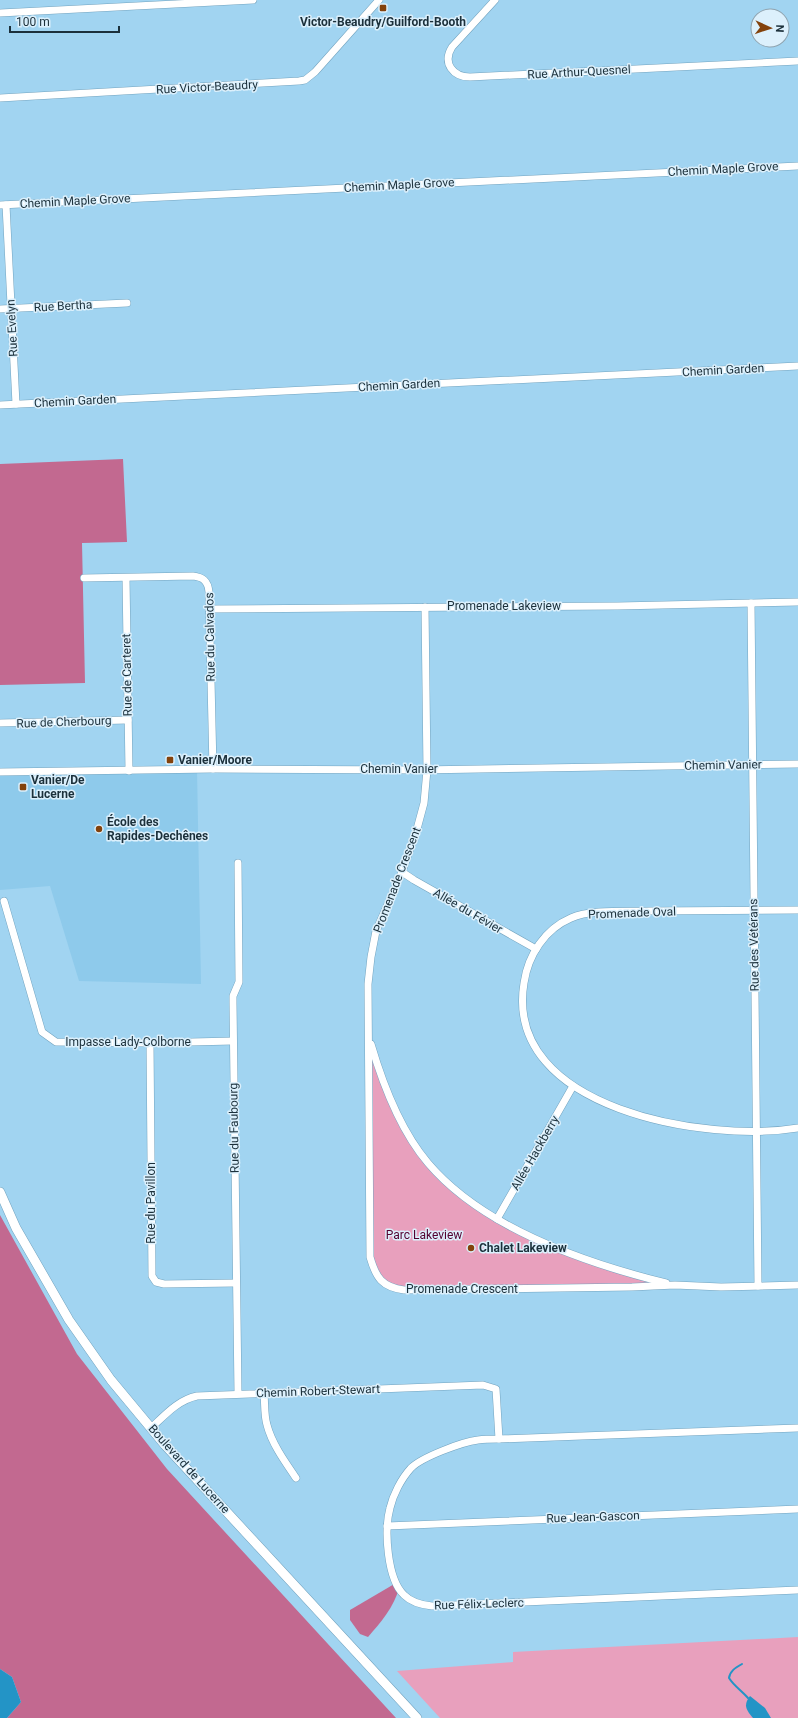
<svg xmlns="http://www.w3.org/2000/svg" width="798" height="1718" viewBox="0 0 798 1718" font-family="Roboto,sans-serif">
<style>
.built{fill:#8ecaeb}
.green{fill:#e8a0bd}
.forest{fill:#c26990}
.water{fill:#2394c6}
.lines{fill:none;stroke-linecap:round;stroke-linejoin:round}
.stream{stroke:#2394c6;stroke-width:2}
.minor-casing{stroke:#72a3bf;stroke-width:8}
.major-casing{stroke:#72a3bf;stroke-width:10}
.minor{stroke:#fff;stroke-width:7}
.major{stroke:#fff;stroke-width:9}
.poi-dot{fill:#83420c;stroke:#dcf0fc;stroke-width:1.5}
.labels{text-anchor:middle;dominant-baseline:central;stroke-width:3;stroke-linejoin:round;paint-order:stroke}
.poi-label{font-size:12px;font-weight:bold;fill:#1b303b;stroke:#dcf0fc;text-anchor:start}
.street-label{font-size:12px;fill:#1b303b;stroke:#dcf0fc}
.park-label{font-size:12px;fill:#53002f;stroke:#dcf0fc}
</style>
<rect width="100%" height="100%" fill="#a1d4f1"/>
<polygon class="built" points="197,769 201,984 79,981 50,886 0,890 0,772"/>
<g class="green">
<polygon points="368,1034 386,1089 427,1162 476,1206 560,1249 675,1285 394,1289 373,1268"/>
<polygon points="798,1637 798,1718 440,1718 397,1671 513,1662 513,1652"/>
</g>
<g class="forest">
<polygon points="123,459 127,542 82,543 85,683 0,685 0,464"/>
<polygon points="0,1215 77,1354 167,1469 396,1718 7,1718 21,1702 12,1677 0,1669"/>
<path d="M396 1583 399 1588C394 1607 381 1622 368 1637L360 1634 350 1620V1610Z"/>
</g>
<g class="water">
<polygon points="0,1669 12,1677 21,1702 7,1718 0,1718"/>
<path d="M750 1696 765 1708 771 1718H753C746 1710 743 1705 750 1696Z"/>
</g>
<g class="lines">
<path class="stream" d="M742 1664C735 1668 730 1671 729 1678 734 1686 742 1691 748 1698"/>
<g class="minor-casing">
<g id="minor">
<path d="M495 0 452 47C442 63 453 77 470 77L798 61"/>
<polyline points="0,13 253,0"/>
<polyline points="0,98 299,81 305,80 315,72 379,0"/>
<polyline points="0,205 798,166"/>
<polyline points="6,205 16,404"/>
<polyline points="0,309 127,303"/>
<polyline points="0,405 798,366"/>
<path d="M84 578 193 576C203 577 208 581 209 592L213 769"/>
<polyline points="126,578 129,771"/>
<polyline points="751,603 758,1286"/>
<path d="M425 607 427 770 424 803 417 829 402 872 376 931 371 957 368 984 370 1257C376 1278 382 1287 404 1290L632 1287 675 1285 721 1287 798 1285"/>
<polyline points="209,609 618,606 798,602"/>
<polyline points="0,723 128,720"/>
<polyline points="0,772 213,769 420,770 798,764"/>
<polyline points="238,863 239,982 233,996 233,1003 238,1393"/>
<polyline points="402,872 414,880 536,949"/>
<polyline points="4,901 42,1032 56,1042 150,1043 233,1041"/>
<path d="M798 910C749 910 700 911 650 911 628 912 591 909 571 918 545 929 528 955 524 983 503 1110 708 1143 798 1128"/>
<polyline points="150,1043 152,1276 156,1282 164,1284 236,1283"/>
<path d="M371 1044C383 1085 400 1130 428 1163 483 1228 585 1263 666 1283"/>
<polyline points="497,1219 573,1086"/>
<path d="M264 1393C265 1404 264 1415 267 1425 272 1444 285 1462 296 1478"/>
<path d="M151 1428C165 1415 178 1400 197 1396L483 1385 496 1389 499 1439"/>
<path d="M798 1428 499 1439C492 1439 485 1439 478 1440 462 1442 422 1457 411 1468 401 1479 393 1495 390 1508 384 1530 387 1579 404 1595 412 1603 422 1605 432 1606L798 1590"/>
<polyline points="387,1526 798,1509"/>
</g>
</g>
<g class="major-casing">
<polyline id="major" points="0,1192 16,1228 69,1320 111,1380 165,1445 417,1718"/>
</g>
<use href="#minor" class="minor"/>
<use href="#major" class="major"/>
</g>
<g class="poi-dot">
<rect x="379" y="4" width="8" height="8" rx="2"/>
<rect x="166" y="756" width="8" height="8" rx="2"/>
<rect x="19" y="783" width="8" height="8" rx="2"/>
<circle cx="99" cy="829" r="4"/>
<circle cx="471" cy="1248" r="4"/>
</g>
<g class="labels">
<g class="poi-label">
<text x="383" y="22" text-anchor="middle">Victor-Beaudry/Guilford-Booth</text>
<text x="178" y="760">Vanier/Moore</text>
<text x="31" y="780">Vanier/De<tspan x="31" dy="14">Lucerne</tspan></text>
<text x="107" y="822">École des<tspan x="107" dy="14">Rapides-Dechênes</tspan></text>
<text x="479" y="1248">Chalet Lakeview</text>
</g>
<g class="street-label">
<text transform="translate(579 72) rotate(-3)">Rue Arthur-Quesnel</text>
<text transform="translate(207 87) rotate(-3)">Rue Victor-Beaudry</text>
<text transform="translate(723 169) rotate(-3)">Chemin Maple Grove</text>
<text transform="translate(399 185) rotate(-3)">Chemin Maple Grove</text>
<text transform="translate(75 201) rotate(-3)">Chemin Maple Grove</text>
<text transform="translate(63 306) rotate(-3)">Rue Bertha</text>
<text transform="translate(12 328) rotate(-93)">Rue Evelyn</text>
<text transform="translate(723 370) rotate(-3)">Chemin Garden</text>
<text transform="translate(399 385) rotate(-3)">Chemin Garden</text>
<text transform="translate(75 401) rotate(-3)">Chemin Garden</text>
<text x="504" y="606">Promenade Lakeview</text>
<text transform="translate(210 637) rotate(-91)">Rue du Calvados</text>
<text transform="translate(127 675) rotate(-91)">Rue de Carteret</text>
<text transform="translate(64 722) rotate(-2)">Rue de Cherbourg</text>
<text transform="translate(723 765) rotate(-1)">Chemin Vanier</text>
<text x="399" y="769">Chemin Vanier</text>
<text transform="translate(397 880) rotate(-69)">Promenade Crescent</text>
<text transform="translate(468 911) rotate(30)">Allée du Févier</text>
<text transform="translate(632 913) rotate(-2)">Promenade Oval</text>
<text transform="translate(754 945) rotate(-91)">Rue des Vétérans</text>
<text x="128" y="1042">Impasse Lady-Colborne</text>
<text transform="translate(234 1128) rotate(-91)">Rue du Faubourg</text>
<text transform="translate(535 1153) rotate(-60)">Allée Hackberry</text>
<text transform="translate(151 1203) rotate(-90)">Rue du Pavillon</text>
<text x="462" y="1289">Promenade Crescent</text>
<text transform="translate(318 1391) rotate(-2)">Chemin Robert-Stewart</text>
<text transform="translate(189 1469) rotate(48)">Boulevard de Lucerne</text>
<text transform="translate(593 1517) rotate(-2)">Rue Jean-Gascon</text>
<text transform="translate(479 1604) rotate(-2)">Rue Félix-Leclerc</text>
</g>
<g class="park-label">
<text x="424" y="1235">Parc Lakeview</text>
</g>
</g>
<g transform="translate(770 28) rotate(93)"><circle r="19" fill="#dcf0fc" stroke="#8fa3af"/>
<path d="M0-3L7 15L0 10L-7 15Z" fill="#83420c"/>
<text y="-6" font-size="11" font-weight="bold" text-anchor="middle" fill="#1b303b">N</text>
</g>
<path d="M10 26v6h109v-6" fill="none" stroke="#1b303b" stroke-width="2"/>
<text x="16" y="26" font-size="12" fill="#1b303b" stroke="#dcf0fc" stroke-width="3" paint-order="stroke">100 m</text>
</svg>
